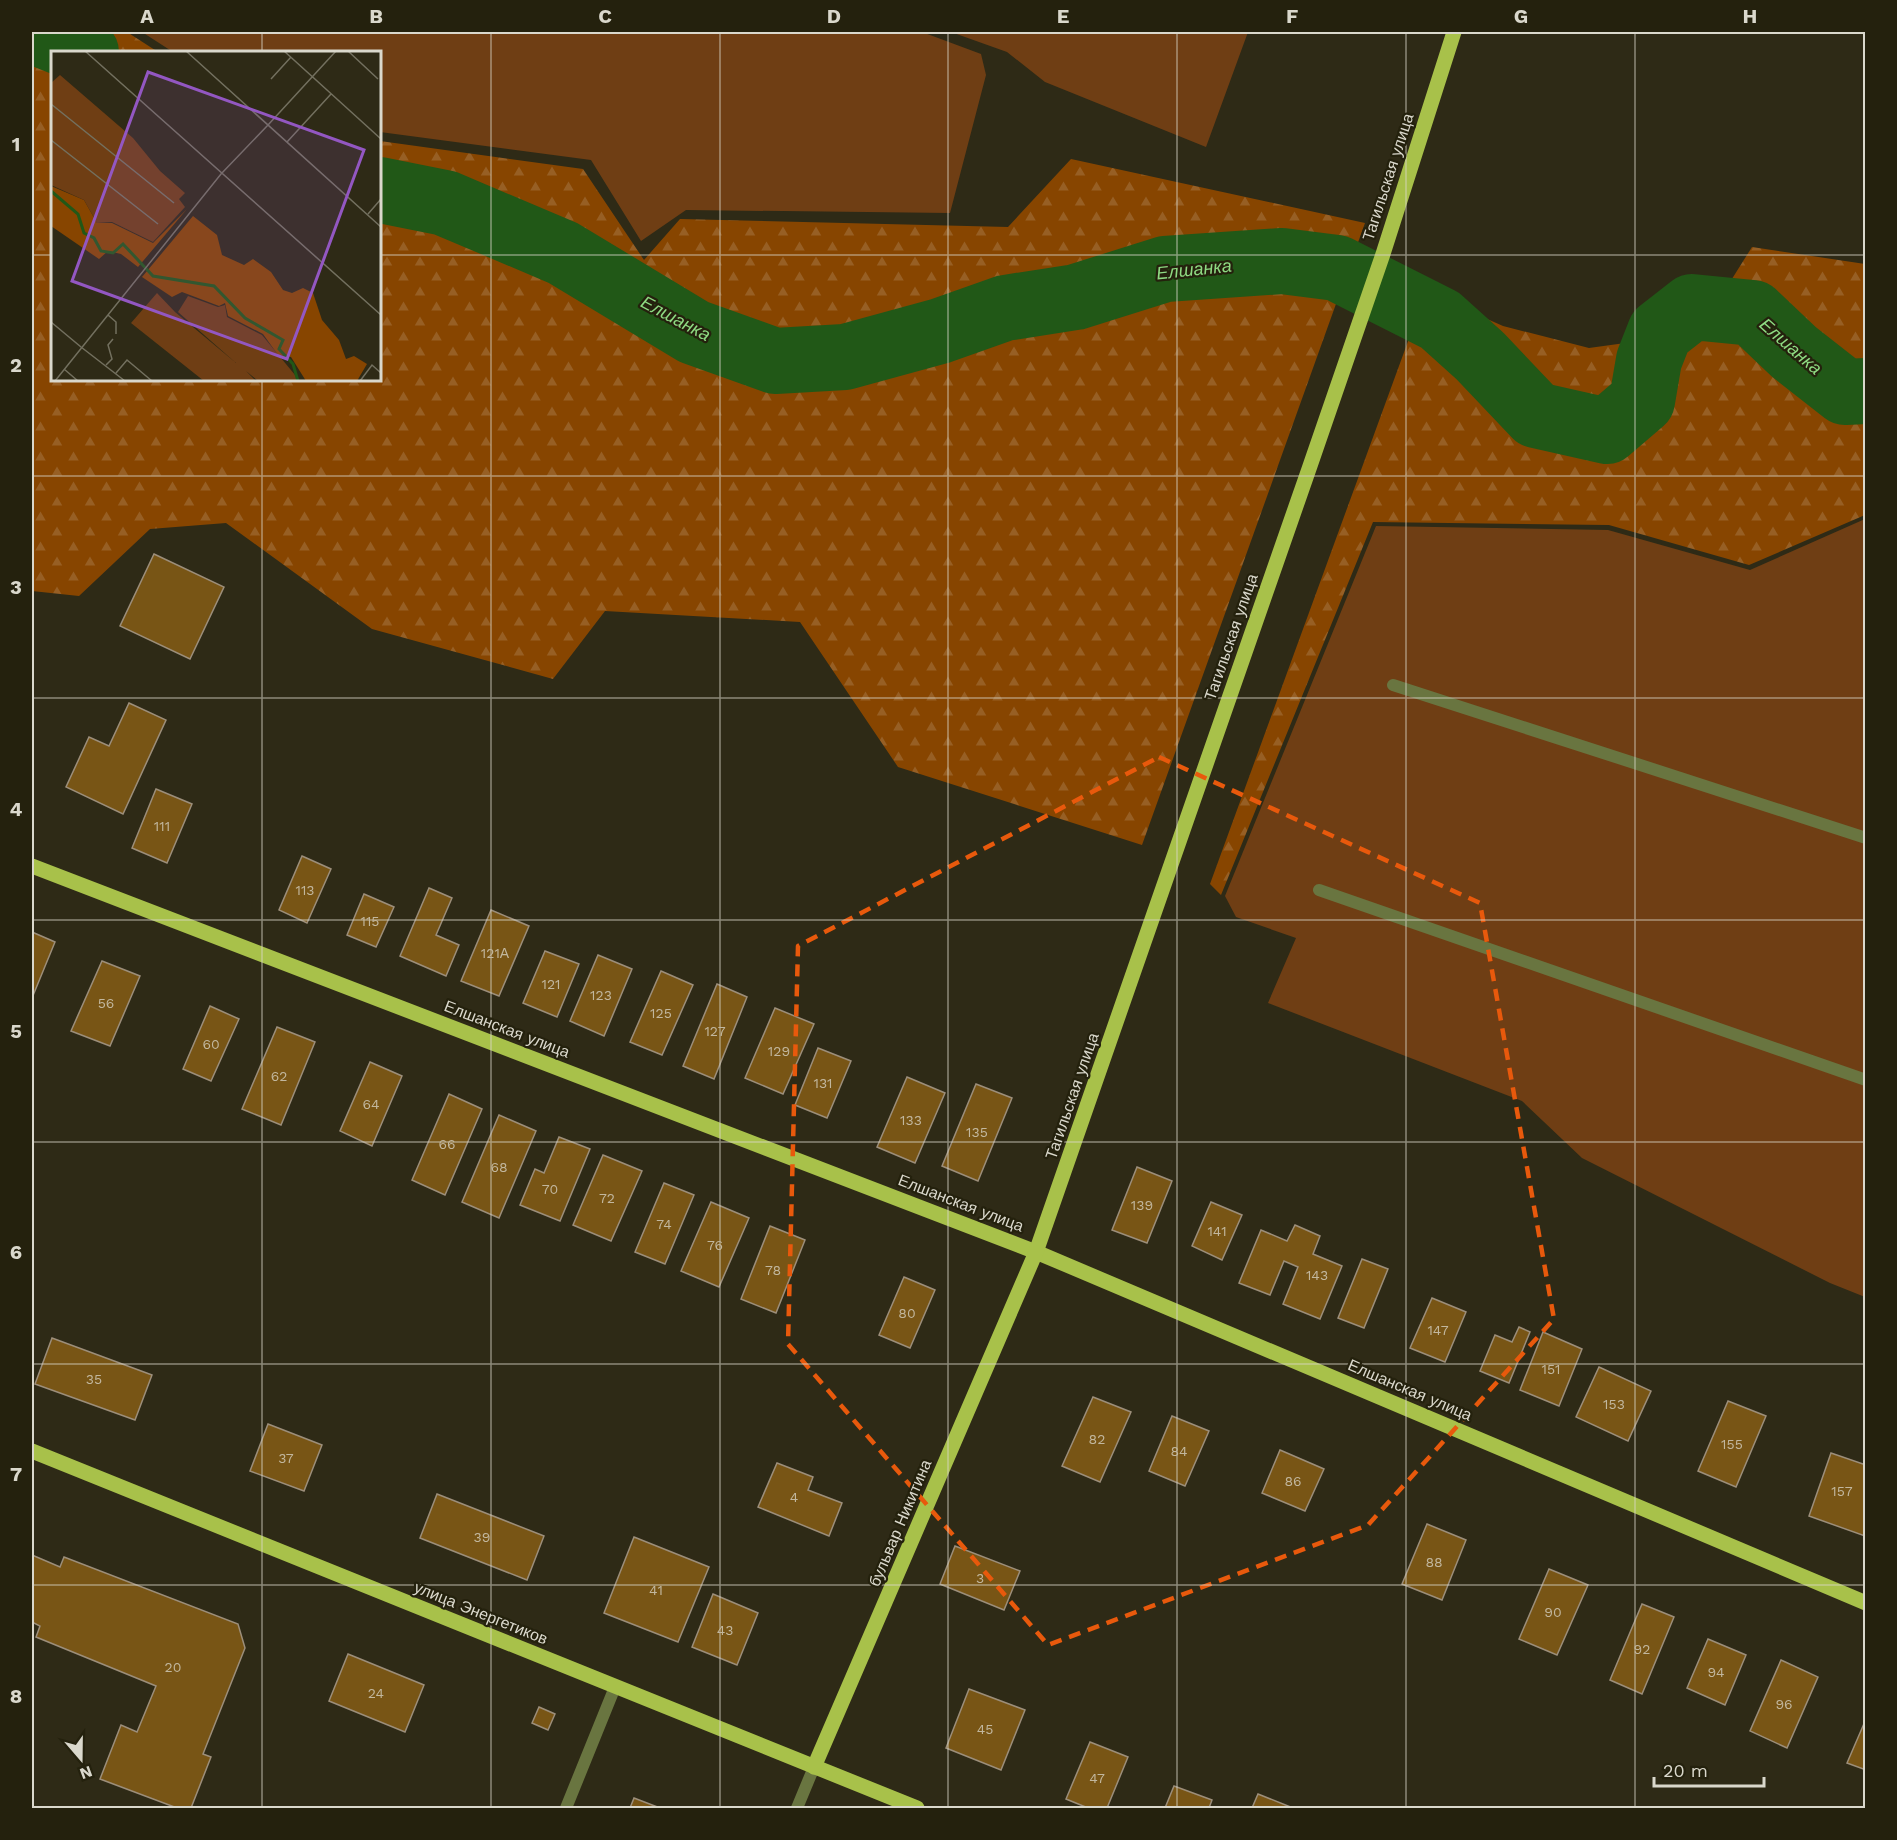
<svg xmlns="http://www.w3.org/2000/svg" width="1897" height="1840" viewBox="0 0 1897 1840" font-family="'Work Sans',sans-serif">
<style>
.forest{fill:url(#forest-firs)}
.garden{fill:#6f3e14}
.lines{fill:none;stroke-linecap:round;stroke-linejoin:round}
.river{stroke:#215817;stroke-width:66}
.building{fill:#785515;stroke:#9c8e7a;stroke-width:1.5}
.lane{stroke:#697540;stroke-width:12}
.street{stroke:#697540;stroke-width:12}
.primary{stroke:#a8c14a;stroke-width:15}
.marked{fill:none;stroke:#e8590c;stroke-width:4.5;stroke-dasharray:12 8;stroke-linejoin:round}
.grid{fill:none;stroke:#dad8cc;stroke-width:1.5;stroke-opacity:0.55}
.labels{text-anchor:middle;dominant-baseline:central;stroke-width:4.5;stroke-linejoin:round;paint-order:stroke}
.number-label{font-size:14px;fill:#c2b79e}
.street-label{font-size:16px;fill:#dad8cc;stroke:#24210d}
.water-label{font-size:18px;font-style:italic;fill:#8eda82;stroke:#24210d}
.inset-river{fill:none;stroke:#215817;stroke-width:3}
.inset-road{fill:none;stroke:#73705f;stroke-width:1.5}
.view{fill:#9357c2;fill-opacity:0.15;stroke:#9357c2;stroke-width:3}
.inset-edge{fill:none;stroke:#dad8cc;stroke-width:3}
.neatline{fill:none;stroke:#dad8cc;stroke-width:2}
.grid-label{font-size:20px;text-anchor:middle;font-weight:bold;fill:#dad8cc}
</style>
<defs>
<pattern id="forest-firs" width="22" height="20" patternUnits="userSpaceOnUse" patternTransform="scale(1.5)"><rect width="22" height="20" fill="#874500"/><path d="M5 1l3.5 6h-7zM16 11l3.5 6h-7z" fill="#975f24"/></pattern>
</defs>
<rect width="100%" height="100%" fill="#2e2a16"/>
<g class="forest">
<polygon points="32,32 127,32 158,52 52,52 52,380 380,380 380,141 583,169 644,260 680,219 1008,227 1071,159 1365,223 1142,845 898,767 800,622 605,611 553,679 372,629 226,523 150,529 79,596 32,591"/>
<polygon points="1752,247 1865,264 1865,515 1749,565 1609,525 1373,522 1221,895 1210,884 1426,292 1503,326 1589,348 1698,333"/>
</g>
<g class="garden">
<polygon points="142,32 922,32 981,54 986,75 950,213 686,210 641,241 591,160 380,132 380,52 173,52"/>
<polygon points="951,32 1248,32 1206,147 1045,82 1007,52"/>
<polygon points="1865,519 1866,520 1865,1297 1830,1283 1582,1158 1522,1101 1268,1003 1296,938 1236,917 1225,896 1376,526 1608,530 1750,570"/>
</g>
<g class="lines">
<g class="river">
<polyline points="36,32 86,52"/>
<polyline points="380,190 445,203 563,253 694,332 775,361 845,357 940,331 1005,308 1076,297 1165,269 1282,261 1337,268 1440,320 1480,356 1536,415 1607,431 1642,401 1649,360 1660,332 1692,307 1753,313 1794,352 1845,392 1866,391"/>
</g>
</g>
<g class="building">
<polygon points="154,554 224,587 190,659 120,626"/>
<polygon points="129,703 166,720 123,814 66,787 89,737 109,746"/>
<polygon points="156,789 192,804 167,863 132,848"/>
<polygon points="302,856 331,869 307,923 279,910"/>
<polygon points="429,888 452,898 436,935 459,945 446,976 400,956"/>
<polygon points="364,894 394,907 376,947 347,935"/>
<polygon points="491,910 529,926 499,996 461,981"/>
<polygon points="32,932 55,942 32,998"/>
<polygon points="545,951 579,964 557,1017 523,1003"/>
<polygon points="598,955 632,969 604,1036 570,1021"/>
<polygon points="102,961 140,976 110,1046 71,1031"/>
<polygon points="661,971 693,985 662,1055 630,1042"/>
<polygon points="717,984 747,997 714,1079 683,1066"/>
<polygon points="210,1006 239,1019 211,1081 183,1069"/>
<polygon points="775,1008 814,1024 783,1094 745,1078"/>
<polygon points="277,1027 315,1042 281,1125 242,1109"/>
<polygon points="818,1048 851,1061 827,1118 795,1105"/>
<polygon points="370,1062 402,1076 372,1146 340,1131"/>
<polygon points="907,1077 945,1093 915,1163 877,1147"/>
<polygon points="976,1084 1012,1098 978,1181 942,1166"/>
<polygon points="449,1094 482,1109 445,1195 412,1180"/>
<polygon points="499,1115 536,1131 499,1218 462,1202"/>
<polygon points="559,1137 590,1149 560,1221 520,1205 535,1169 544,1173"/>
<polygon points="603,1155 642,1171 611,1241 573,1225"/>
<polygon points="1137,1167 1172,1181 1147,1243 1112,1230"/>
<polygon points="664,1183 694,1195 665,1264 635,1252"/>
<polygon points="711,1202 749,1218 719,1287 681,1271"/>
<polygon points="1211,1202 1242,1215 1222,1260 1192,1246"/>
<polygon points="1295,1225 1320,1236 1313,1254 1342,1266 1320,1319 1283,1304 1298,1267 1284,1261 1270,1295 1239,1283 1261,1230 1287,1241"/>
<polygon points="770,1226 805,1240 776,1313 741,1299"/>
<polygon points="1362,1259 1388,1269 1364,1328 1338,1318"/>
<polygon points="904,1277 935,1290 910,1348 879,1335"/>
<polygon points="1432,1298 1466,1312 1445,1362 1410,1348"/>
<polygon points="1519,1327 1530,1332 1509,1383 1480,1371 1495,1335 1512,1342"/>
<polygon points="1543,1332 1582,1349 1559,1406 1520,1390"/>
<polygon points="52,1338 152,1375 135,1420 35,1384"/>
<polygon points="1599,1367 1651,1391 1628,1441 1576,1417"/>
<polygon points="1093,1397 1131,1412 1100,1482 1062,1466"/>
<polygon points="1728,1401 1766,1416 1736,1487 1698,1471"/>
<polygon points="1172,1416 1209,1431 1185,1486 1149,1471"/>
<polygon points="268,1424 322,1445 304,1491 250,1471"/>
<polygon points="1280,1450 1324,1469 1305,1511 1262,1493"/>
<polygon points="1831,1453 1866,1465 1865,1536 1809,1516"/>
<polygon points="777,1463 813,1477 808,1490 842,1503 829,1536 758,1507"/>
<polygon points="437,1494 544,1536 527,1580 420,1538"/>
<polygon points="1427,1524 1466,1540 1442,1600 1402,1584"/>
<polygon points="634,1537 709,1567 678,1642 604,1613"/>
<polygon points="955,1546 1020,1571 1004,1610 940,1584"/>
<polygon points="32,1555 60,1567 64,1557 238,1624 245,1648 203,1754 211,1757 191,1808 177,1808 100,1779 121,1725 137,1732 156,1686 36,1637 40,1626 32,1622"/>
<polygon points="1549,1569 1588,1585 1557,1655 1519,1639"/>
<polygon points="713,1594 758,1613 737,1665 692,1647"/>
<polygon points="1642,1604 1674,1617 1642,1694 1610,1680"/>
<polygon points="1708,1639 1746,1655 1725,1705 1687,1688"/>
<polygon points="348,1654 424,1685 405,1732 329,1701"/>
<polygon points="1781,1660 1818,1677 1787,1748 1750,1731"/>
<polygon points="969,1689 1025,1710 1001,1770 946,1748"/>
<polygon points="539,1707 555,1714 548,1730 532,1723"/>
<polygon points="1866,1719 1866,1770 1847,1763"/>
<polygon points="1090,1742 1128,1757 1107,1808 1088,1808 1066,1799"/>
<polygon points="1174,1786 1212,1800 1209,1808 1165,1808"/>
<polygon points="1258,1794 1293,1808 1252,1808"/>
<polygon points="634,1798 660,1808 630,1808"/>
</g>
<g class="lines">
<g class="lane">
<polyline points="1393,685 1866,838"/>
<polyline points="1319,890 1866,1080"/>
<polyline points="566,1808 615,1687"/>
</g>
<polyline class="street" points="797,1808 814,1767"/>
<g class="primary">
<polyline points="32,866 1036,1252 1866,1603"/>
<polyline points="32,1451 917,1808"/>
<polyline points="814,1767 1036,1252 1310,466 1383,254 1454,32"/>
</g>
</g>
<path class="marked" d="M1159 757 1480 903 1554 1319 1368 1525 1048 1645 788 1344 798 946Z"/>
<path class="grid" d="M262 32V52M491 32V1808M720 32V1808M948 32V1808M1177 32V1808M1406 32V1808M1635 32V1808M32 255H52M380 255H1866M262 380V1808M32 476H1866M32 698H1866M32 920H1866M32 1142H1866M32 1364H1866M32 1585H1866"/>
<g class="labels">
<g class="number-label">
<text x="162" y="826">111</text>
<text x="305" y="890">113</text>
<text x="370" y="921">115</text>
<text x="495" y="953">121А</text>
<text x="551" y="984">121</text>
<text x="601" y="995">123</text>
<text x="106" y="1003">56</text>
<text x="661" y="1013">125</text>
<text x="715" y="1031">127</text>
<text x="211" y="1044">60</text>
<text x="779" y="1051">129</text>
<text x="279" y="1076">62</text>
<text x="823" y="1083">131</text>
<text x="371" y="1104">64</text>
<text x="911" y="1120">133</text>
<text x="977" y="1132">135</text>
<text x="447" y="1144">66</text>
<text x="499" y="1167">68</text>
<text x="550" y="1189">70</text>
<text x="607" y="1198">72</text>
<text x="1142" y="1205">139</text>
<text x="664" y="1224">74</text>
<text x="1217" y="1231">141</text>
<text x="715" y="1245">76</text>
<text x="773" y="1270">78</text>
<text x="1317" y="1275">143</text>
<text x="907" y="1313">80</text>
<text x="1438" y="1330">147</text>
<text x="1551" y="1369">151</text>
<text x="94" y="1379">35</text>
<text x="1614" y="1404">153</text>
<text x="1097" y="1439">82</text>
<text x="1732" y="1444">155</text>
<text x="1179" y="1451">84</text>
<text x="286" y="1458">37</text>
<text x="1293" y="1481">86</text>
<text x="1842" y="1491">157</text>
<text x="794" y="1497">4</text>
<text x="482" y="1537">39</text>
<text x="1434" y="1562">88</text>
<text x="980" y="1578">3</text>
<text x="656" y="1590">41</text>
<text x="1553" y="1612">90</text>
<text x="725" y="1630">43</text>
<text x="1642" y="1649">92</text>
<text x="173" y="1667">20</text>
<text x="1716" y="1672">94</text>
<text x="376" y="1693">24</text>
<text x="1784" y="1704">96</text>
<text x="985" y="1729">45</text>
<text x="1097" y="1778">47</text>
</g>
<g class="street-label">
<text transform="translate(1388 177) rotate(-72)">Тагильская улица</text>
<text transform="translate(1231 637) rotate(-71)">Тагильская улица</text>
<text transform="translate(507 1029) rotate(21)">Елшанская улица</text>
<text transform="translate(1072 1096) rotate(-71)">Тагильская улица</text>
<text transform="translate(961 1203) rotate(21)">Елшанская улица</text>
<text transform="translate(1410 1390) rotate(23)">Елшанская улица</text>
<text transform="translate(900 1523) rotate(-67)">бульвар Никитина</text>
<text transform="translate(481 1613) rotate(22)">улица Энергетиков</text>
</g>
<g class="water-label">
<text transform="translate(1194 269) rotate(-6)">Елшанка</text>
<text transform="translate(676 318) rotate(28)">Елшанка</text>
<text transform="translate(1791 346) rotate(41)">Елшанка</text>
</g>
</g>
<g transform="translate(51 51)">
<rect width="330" height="330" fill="#2e2a16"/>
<path d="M0 135 33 149 46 172H61L102 192 136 158 87 216 70 203 57 200 48 208 0 175ZM142 165 166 184 171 204 193 214 202 208 220 221 232 239 241 242 252 237 262 242 271 269 288 289 295 308 303 305 316 313 306 330H255L240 306 227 304 212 283 177 265 174 252 168 255 131 241 121 246 91 226Z" fill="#874500"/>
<path d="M9 24 82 87 109 120 134 142 128 148 134 156 102 191 61 171 46 172 33 149 0 134V32ZM106 242 124 261 185 312 127 261 137 245 167 256 174 254 176 266 211 284 249 330H207L195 320 205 330H153L80 272Z" fill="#6f3e14"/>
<path class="inset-river" d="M0 140 27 163 33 182 43 187 50 200 62 202 72 193 102 225 163 235 194 267 232 289 228 298 242 313 247 330"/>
<path class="inset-road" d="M34 0 330 264M135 0 330 176M233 0 330 88M297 0 327 28M220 28 240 6M0 53 123 152M217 74 285 0M0 89 107 173M236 91 280 43M317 163 330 148M57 264 65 271V283M0 271 30 296M30 296 74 330M55 314 61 308 57 294 62 288M13 318 27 330M65 322 76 309 101 330M4 330 170 123 217 74M309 330 321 314 330 322"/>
<path class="view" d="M97 21 313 99 236 308 21 230Z"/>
<rect width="330" height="330" class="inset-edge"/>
</g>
<rect width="1897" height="1840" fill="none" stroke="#24210d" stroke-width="66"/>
<g transform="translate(81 1759) rotate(160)" stroke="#24210d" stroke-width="4.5" paint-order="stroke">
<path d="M0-4.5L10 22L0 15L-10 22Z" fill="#dad8cc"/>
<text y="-9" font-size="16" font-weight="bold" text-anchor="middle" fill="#dad8cc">N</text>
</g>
<path d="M1654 1777v9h110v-9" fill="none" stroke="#dad8cc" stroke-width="3"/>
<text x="1663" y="1777" font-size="18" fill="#dad8cc" stroke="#24210d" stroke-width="4.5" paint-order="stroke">20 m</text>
<rect x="33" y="33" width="1831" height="1774" class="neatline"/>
<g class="grid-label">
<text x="147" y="23">A</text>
<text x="376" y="23">B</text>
<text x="605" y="23">C</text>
<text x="834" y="23">D</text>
<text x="1063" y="23">E</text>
<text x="1292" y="23">F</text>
<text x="1521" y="23">G</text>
<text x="1750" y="23">H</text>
<text x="16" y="151">1</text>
<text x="16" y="372">2</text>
<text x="16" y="594">3</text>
<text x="16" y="816">4</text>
<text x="16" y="1038">5</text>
<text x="16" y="1259">6</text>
<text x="16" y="1481">7</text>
<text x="16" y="1703">8</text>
</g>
</svg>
